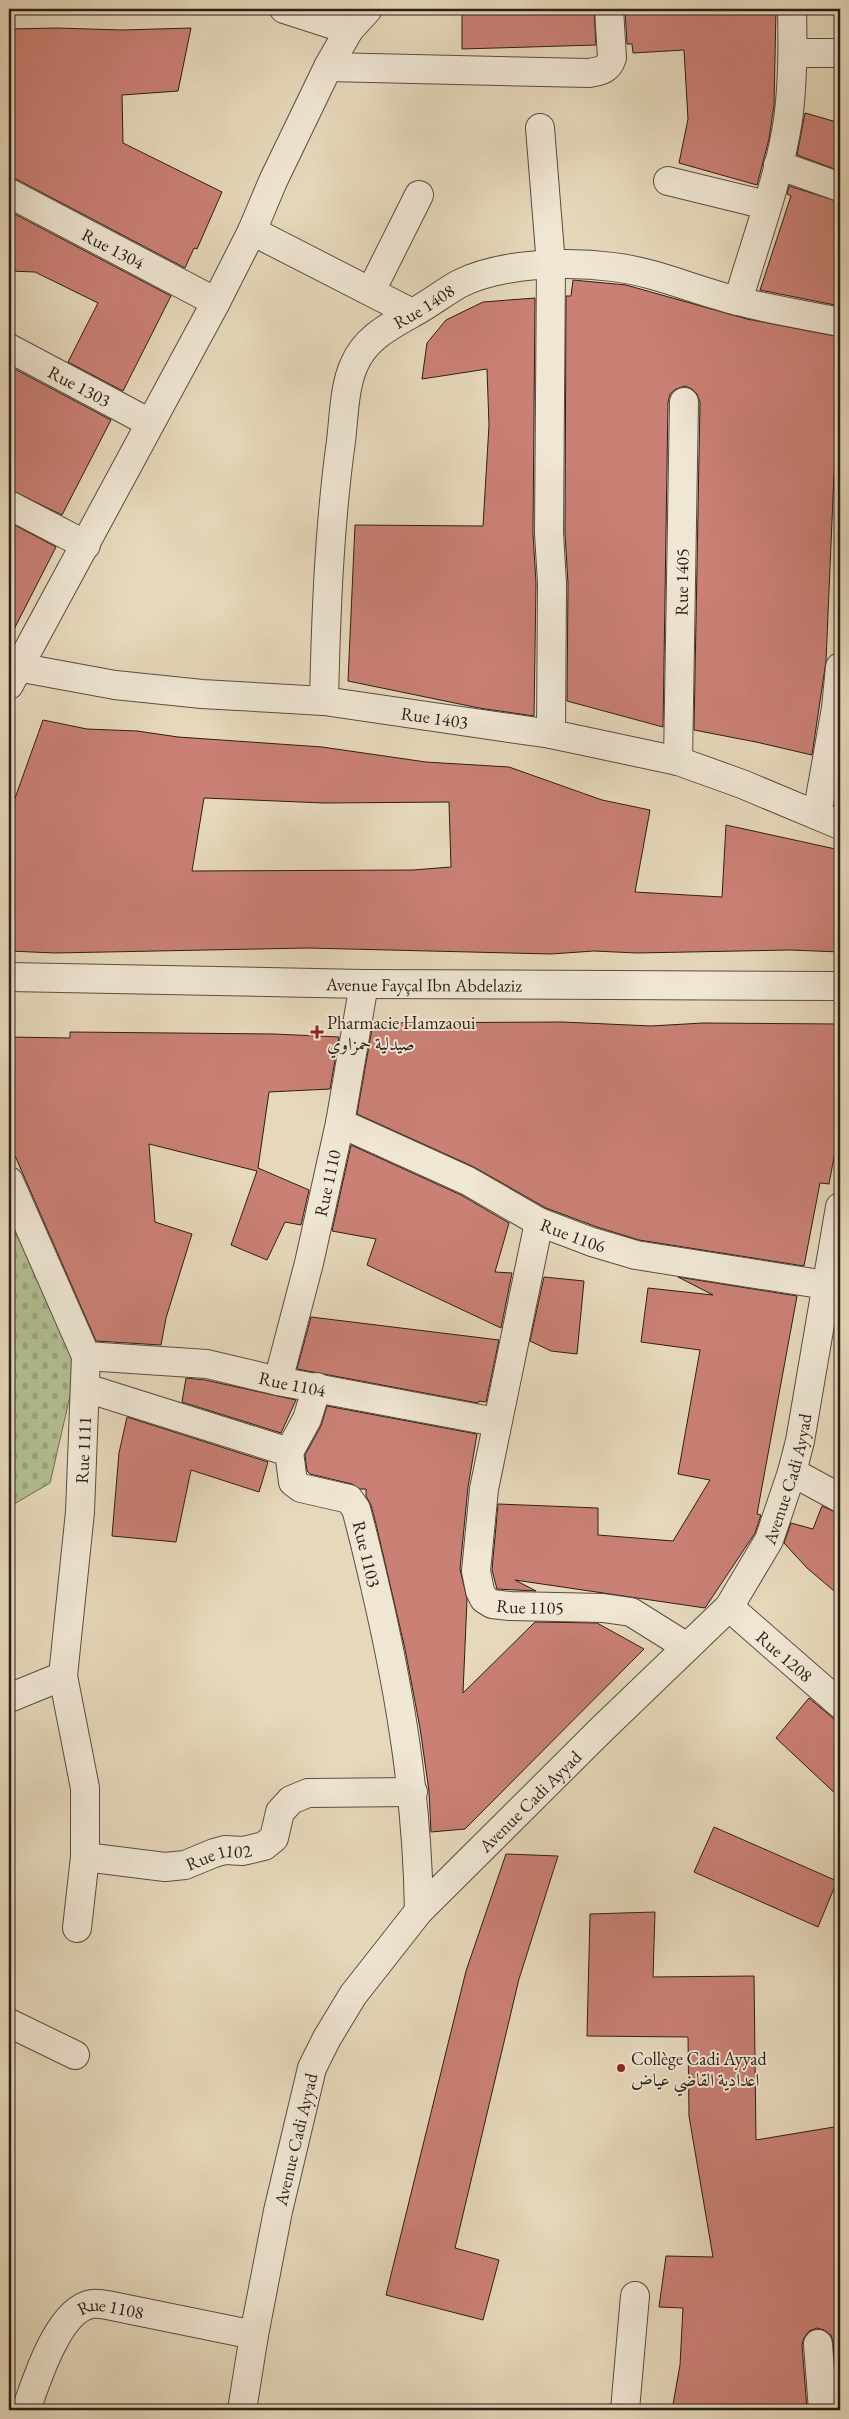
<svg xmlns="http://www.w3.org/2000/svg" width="849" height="2419" viewBox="0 0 849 2419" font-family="'EB Garamond',Amiri,serif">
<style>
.cemetery{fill:url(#cemetery-stones);stroke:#6e6f54}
.building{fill:#ca8075;stroke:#2a1f17;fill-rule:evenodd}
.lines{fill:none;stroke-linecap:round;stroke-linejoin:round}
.street-casing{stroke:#594d40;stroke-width:30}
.street{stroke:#efe6d3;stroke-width:28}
.poi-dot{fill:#8f2418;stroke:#efe6d3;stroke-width:2}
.labels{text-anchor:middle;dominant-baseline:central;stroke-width:4;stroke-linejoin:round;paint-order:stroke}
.street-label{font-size:18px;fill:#2a1f17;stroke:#efe6d3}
.poi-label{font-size:18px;fill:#2a1f17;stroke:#efe6d3;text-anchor:start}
</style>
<defs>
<pattern id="cemetery-stones" width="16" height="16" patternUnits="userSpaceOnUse" patternTransform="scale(1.25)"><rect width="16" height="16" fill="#b3bf91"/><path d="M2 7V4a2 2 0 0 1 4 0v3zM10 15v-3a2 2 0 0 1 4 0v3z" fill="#9aa47c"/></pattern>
</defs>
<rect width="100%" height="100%" fill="#e6d8bb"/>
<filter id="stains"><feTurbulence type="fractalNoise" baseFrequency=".004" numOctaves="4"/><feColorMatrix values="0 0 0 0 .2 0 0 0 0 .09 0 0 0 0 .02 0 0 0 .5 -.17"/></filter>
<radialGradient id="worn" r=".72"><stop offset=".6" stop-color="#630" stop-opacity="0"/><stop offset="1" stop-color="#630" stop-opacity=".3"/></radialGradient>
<polygon class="cemetery" points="9,1216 60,1305 76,1370 50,1483 9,1507"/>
<g class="building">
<polygon points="462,9 594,9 596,45 462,49"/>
<polygon points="625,9 776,9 774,105 769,139 757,185 679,163 688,119 684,50 633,53 632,44 627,44"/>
<polygon points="57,28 122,30 191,28 178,91 122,95 123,143 222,192 197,249 194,248 185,268 16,179 9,177 9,29"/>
<polygon points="805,113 840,123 840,171 797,155"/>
<polygon points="789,186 840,202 840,306 760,290 791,196 787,194"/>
<polygon points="9,211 171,296 123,391 68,362 98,303 35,272 9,271"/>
<polygon points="573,280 626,285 747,319 840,337 840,476 834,474 826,661 812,755 756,742 694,730 700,402 697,394 692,389 685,386 676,389 670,394 668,402 663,727 567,701 568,583 565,533 566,296 571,296"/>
<polygon points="535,298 533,533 536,583 534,716 479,708 348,681 355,525 483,526 489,425 487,369 422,379 427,343 446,320 483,302"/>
<polygon points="9,366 111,420 62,515 9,489"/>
<polygon points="9,522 56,547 9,639"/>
<path d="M43 720 87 729 137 731 178 737 322 747 426 762 509 767 602 800 650 810 635 892 722 897 726 825 840 850V952L790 950 637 953 594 951 551 954 308 948 55 953 9 951V815ZM204 798 324 803 449 802 451 867 413 870 192 871Z"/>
<polygon points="563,1022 651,1026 703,1023 840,1024 840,1125 829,1184 820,1183 804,1266 639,1240 597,1227 546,1208 474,1167 357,1114 373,1023"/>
<polygon points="70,1032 275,1034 339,1037 330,1089 269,1092 258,1168 309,1190 301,1225 285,1222 267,1260 231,1245 257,1171 149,1144 155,1222 192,1234 166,1318 161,1345 96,1341 9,1142 9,1037 70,1038"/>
<polygon points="351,1145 461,1195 509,1223 495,1272 512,1273 501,1328 367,1265 376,1239 332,1231"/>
<polygon points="544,1277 584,1281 577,1354 551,1351 530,1341"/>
<polygon points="678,1277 797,1296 757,1514 761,1515 755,1533 705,1608 515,1580 536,1591 497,1589 492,1570 498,1504 598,1508 598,1535 673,1541 710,1480 678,1474 700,1350 641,1342 648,1288 713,1295"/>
<polygon points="311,1317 499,1340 486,1402 479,1401 478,1403 297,1369"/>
<polygon points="186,1378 205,1380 296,1400 281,1433 182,1402"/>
<polygon points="327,1406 477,1434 468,1487 460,1569 467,1599 463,1693 535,1622 597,1623 644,1649 465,1829 431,1832 429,1791 420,1728 405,1649 376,1524 371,1505 366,1496 366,1489 360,1489 352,1484 310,1474 307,1471 305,1455 321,1426"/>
<polygon points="127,1417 268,1462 259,1492 191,1470 176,1542 112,1536 119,1453"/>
<polygon points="822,1506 840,1514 840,1596 807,1568 784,1543 791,1523 813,1529"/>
<polygon points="809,1698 840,1724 840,1798 776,1738"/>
<polygon points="714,1827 837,1881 818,1927 694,1872"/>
<polygon points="506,1854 558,1856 519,1979 455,2248 499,2260 483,2320 386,2295 466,1971"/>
<polygon points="655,1912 653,1977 754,1976 756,2140 840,2126 840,2410 838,2410 833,2342 831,2335 824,2330 817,2328 809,2331 804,2338 802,2345 807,2410 672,2410 680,2365 683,2308 659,2307 666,2256 713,2257 689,2116 688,2037 587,2036 590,1914"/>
</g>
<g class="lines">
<g class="street-casing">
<g id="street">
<polyline points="284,9 349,30"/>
<polyline points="794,53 840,53"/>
<path d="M328 67 589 73C600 71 608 70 612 58L609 9"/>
<polyline points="540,128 551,265 549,533 552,583 551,734"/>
<polyline points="778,165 840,187"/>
<polyline points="668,181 766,205"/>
<path id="s1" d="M9 193 216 302"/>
<polyline points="252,231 412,313"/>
<polyline points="371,291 419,195"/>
<path d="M738 301C755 243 779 179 788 120 793 83 793 46 792 9"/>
<path id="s2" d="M9 348 150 423"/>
<polyline points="9,505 86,545"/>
<path id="s3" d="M9 663 17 667 115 685 202 694 324 701 551 734 678 761 742 784 840 825"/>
<polyline points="9,685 216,302 252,231 273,181 328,67 349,30 368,9"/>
<path id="s4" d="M324 701C326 614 329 528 341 441 344 417 344 387 354 365 365 339 388 327 411 314 428 305 443 293 459 284 500 263 568 261 613 267 656 272 696 291 738 301 772 310 806 315 840 322"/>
<path id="s5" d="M678 761 684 402"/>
<polyline points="817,815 836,708 840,667"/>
<path id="s6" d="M9 977 364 984 840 986"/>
<path id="s7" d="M340 1123 468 1181 539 1222 592 1242 636 1255 826 1285"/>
<polyline points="9,1181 86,1356 80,1512 63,1676 85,1788 85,1857 77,1928"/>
<path id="s8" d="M539 1222 484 1489 476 1571 480 1591 484 1599 492 1604 510 1606 603 1608 631 1612 687 1647"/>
<path id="s9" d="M86 1356 207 1364 278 1381 496 1422"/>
<path id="s10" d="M278 1381 309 1263 340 1123 364 984"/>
<path id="s11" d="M86 1388 289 1452 293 1482 301 1488 349 1499 356 1509C363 1534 369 1560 375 1586 401 1697 417 1797 419 1911"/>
<polyline points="289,1452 307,1419 317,1387"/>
<polyline points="792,1472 840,1498"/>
<path id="s12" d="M729 1607 840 1704"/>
<polyline points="9,1698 63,1676"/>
<path id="s13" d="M85 1857 165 1867 185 1865 214 1853 225 1850 243 1851 264 1846 274 1838 280 1812 291 1800 308 1793 413 1792"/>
<polyline points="9,2023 75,2055"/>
<polyline points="818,2344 823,2410"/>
<path id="s14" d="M26 2410C36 2382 58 2309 92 2304 98 2303 106 2305 112 2306L254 2335"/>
<path id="s15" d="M242 2410 254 2335 278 2211 312 2068 327 2038 353 1995 419 1911 602 1729 729 1607 769 1540 792 1472 800 1441 840 1207"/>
<polyline points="625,2410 635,2296"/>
</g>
</g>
<use href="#street" class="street"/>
</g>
<g class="poi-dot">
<path d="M314.5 1024.5h5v5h5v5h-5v5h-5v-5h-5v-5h5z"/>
<circle cx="621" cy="2068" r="5"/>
</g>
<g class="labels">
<g class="street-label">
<text stroke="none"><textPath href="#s1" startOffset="118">Rue 1304</textPath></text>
<text stroke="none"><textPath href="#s4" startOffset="431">Rue 1408</textPath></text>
<text stroke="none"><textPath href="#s2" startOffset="80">Rue 1303</textPath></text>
<text stroke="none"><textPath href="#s5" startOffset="179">Rue 1405</textPath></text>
<text stroke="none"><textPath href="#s3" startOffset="430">Rue 1403</textPath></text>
<text stroke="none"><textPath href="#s6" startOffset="415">Avenue Fayçal Ibn Abdelaziz</textPath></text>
<text stroke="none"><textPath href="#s10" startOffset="204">Rue 1110</textPath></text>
<text stroke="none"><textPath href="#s7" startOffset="259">Rue 1106</textPath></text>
<text stroke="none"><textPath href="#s9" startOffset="209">Rue 1104</textPath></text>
<text transform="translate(83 1450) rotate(-87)">Rue 1111</text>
<text stroke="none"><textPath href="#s15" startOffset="1116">Avenue Cadi Ayyad</textPath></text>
<text stroke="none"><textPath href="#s11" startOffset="361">Rue 1103</textPath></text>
<text stroke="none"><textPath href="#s8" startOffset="432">Rue 1105</textPath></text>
<text stroke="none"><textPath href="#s12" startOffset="74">Rue 1208</textPath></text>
<text stroke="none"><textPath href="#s15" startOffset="696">Avenue Cadi Ayyad</textPath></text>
<text stroke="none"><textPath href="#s13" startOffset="136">Rue 1102</textPath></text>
<text stroke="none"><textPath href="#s15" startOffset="276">Avenue Cadi Ayyad</textPath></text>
<text stroke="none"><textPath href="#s14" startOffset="148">Rue 1108</textPath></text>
</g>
<g class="poi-label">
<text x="327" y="1022">Pharmacie Hamzaoui<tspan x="327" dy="21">صيدلية حمزاوي</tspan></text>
<text x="631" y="2058">Collège Cadi Ayyad<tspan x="631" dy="21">اعدادية القاضي عياض</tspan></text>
</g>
</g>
<rect width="849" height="2419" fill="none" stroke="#e6d8bb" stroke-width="30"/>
<rect x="10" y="10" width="829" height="2399" fill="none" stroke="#2a1f17" stroke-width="2.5"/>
<rect x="15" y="15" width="819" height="2389" fill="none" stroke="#2a1f17"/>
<rect width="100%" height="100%" filter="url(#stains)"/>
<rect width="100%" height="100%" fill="url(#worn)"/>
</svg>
